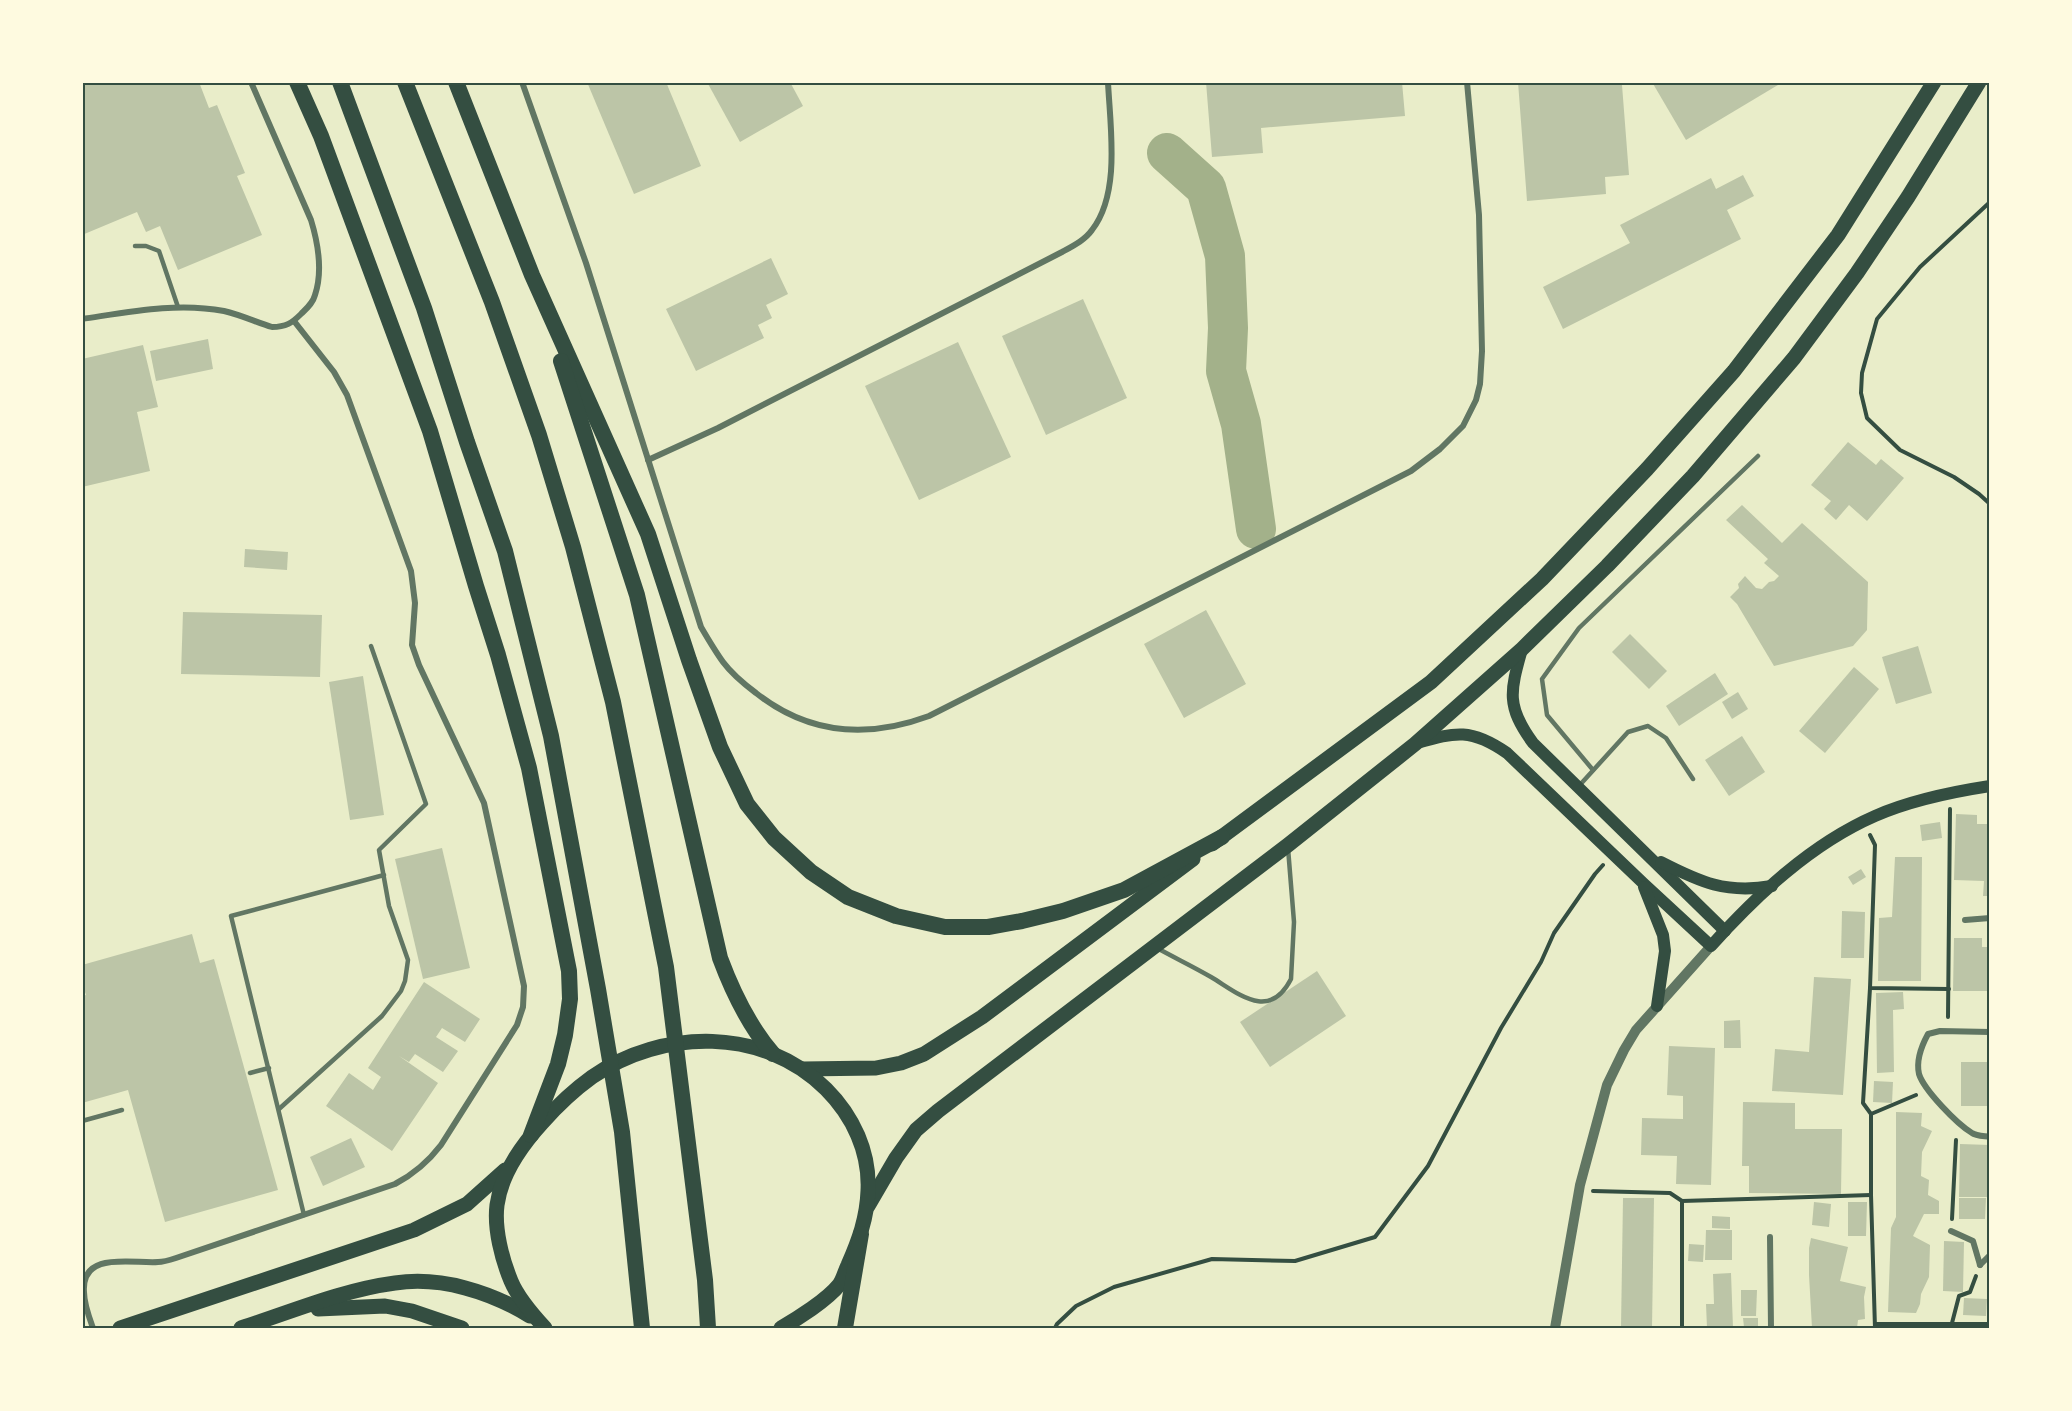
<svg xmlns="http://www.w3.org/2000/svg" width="2072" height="1411" viewBox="0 0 2072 1411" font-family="'IBM Plex Sans',sans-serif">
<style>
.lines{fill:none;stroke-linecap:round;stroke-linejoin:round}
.river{stroke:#a3b18a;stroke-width:40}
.building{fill:#bcc5a7}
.path{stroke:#344e41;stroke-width:4}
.service{stroke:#617663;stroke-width:4.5}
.minor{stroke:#617663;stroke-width:6}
.tertiary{stroke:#617663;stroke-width:10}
.secondary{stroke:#344e41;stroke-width:12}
.primary{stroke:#344e41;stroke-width:15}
.trunk{stroke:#344e41;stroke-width:16}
.neatline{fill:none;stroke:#344e41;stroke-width:2}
</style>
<rect width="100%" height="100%" fill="#e9edc9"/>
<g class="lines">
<polyline class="river" points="1167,153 1206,188 1225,256 1228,328 1226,371 1241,424 1256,529"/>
</g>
<g class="building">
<polygon points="82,82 199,82 209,108 217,105 245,173 237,176 262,235 178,270 160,226 146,232 137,212 82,235"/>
<polygon points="587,82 666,82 701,166 634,194"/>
<polygon points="707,82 790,82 803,106 740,142"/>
<polygon points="1206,82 1402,82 1405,116 1261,128 1263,153 1212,157"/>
<polygon points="1518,82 1629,82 1630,84 1622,85 1629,175 1605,177 1606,194 1527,201"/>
<polygon points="1652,82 1783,82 1686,140"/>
<polygon points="1743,175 1754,196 1727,210 1741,239 1563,329 1543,287 1630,243 1620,225 1711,178 1716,189"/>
<polygon points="771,258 788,294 766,305 772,318 758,325 764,338 696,371 666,309"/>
<polygon points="1083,299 1127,398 1046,435 1002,336"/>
<polygon points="208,339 213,369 156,381 150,351"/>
<polygon points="958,342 1011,457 919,500 865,386"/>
<polygon points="143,345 158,407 137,412 150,471 82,487 82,359"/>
<polygon points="1848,442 1876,465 1881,459 1904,478 1867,521 1849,505 1836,520 1824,509 1831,501 1811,485"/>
<polygon points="1742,505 1782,543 1802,523 1868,582 1867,630 1853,646 1774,666 1737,604 1730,597 1739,588 1738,584 1745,576 1756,588 1762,589 1769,582 1774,581 1779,576 1764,563 1768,559 1726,520"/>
<polygon points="245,549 288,552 287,570 244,567"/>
<polygon points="1206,610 1246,684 1184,718 1144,644"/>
<polygon points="183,612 322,615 320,677 181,674"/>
<polygon points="1630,634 1667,671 1649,689 1612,652"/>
<polygon points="1918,646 1932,693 1896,704 1882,657"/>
<polygon points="1854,667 1879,689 1825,753 1799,731"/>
<polygon points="1715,673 1728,694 1679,726 1666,706"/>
<polygon points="363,676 384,815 350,820 329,682"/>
<polygon points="1738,692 1748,709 1732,719 1722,702"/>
<polygon points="1742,736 1765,772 1729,796 1705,760"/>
<polygon points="1956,814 1977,815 1977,824 1990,824 1990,896 1983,896 1984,881 1954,880"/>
<polygon points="1940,822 1942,838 1922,841 1920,825"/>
<polygon points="442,848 470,968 423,979 395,859"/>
<polygon points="1895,857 1922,857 1921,981 1878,981 1879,918 1892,917"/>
<polygon points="1861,869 1866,877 1853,885 1848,877"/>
<polygon points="1842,911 1865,912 1864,958 1841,958"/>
<polygon points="192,934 200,963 214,959 278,1190 165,1222 128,1090 82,1103 82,996 86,995 82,983 82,965"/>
<polygon points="1954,938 1982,938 1982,947 1990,947 1990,991 1953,991"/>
<polygon points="1317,971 1346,1016 1270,1067 1240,1022"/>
<polygon points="1814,977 1851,979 1843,1095 1772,1091 1775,1049 1809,1052"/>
<polygon points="424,982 480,1019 465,1042 442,1028 436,1037 458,1051 443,1072 415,1054 409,1062 399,1056 438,1083 392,1151 326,1106 349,1073 373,1090 381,1077 368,1068"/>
<polygon points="1903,992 1904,1009 1893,1010 1894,1072 1877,1073 1876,993"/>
<polygon points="1740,1020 1741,1048 1724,1048 1724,1021"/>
<polygon points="1669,1046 1715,1048 1711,1185 1676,1184 1677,1156 1641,1155 1642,1118 1683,1119 1683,1096 1667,1095"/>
<rect x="1961" y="1062" width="29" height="44"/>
<polygon points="1874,1081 1893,1082 1892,1103 1873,1102"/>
<polygon points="1743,1102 1795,1103 1795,1129 1842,1129 1841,1194 1749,1193 1749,1166 1742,1166"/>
<polygon points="1896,1112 1922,1113 1921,1126 1932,1131 1922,1152 1921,1176 1929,1180 1928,1195 1939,1201 1939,1214 1924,1214 1913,1236 1930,1245 1929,1277 1921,1294 1920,1304 1916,1313 1888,1312 1891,1228 1896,1217"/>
<polygon points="351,1138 365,1167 323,1186 310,1157"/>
<polygon points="1960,1144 1990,1145 1990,1197 1959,1197"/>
<polygon points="1623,1198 1654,1198 1652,1328 1621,1328"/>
<polygon points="1959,1198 1986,1198 1985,1219 1959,1219"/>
<polygon points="1814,1202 1831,1204 1829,1227 1812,1225"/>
<polygon points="1848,1202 1867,1202 1866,1236 1848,1236"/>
<polygon points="1712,1216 1730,1217 1730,1229 1712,1228"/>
<polygon points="1706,1230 1732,1230 1732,1260 1705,1260"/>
<polygon points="1811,1238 1848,1247 1840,1281 1866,1287 1864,1297 1865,1319 1858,1320 1857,1328 1812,1328 1809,1275 1809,1248"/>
<polygon points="1944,1241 1964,1242 1963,1292 1943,1291"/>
<polygon points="1689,1244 1704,1245 1703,1262 1688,1261"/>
<polygon points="1731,1273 1733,1328 1707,1328 1706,1304 1714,1304 1713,1274"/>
<polygon points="1741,1290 1757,1290 1756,1316 1741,1316"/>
<polygon points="1964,1298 1987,1299 1986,1316 1963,1315"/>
<polygon points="1743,1318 1758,1318 1758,1327 1744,1327"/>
</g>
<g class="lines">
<g class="path">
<polyline points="1990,202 1920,267 1877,319 1862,373 1861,393 1867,418 1900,450 1954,477 1979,494 1990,504"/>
<polyline points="1870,835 1875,845 1870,988 1949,989"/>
<polyline points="1870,988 1863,1103 1871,1114"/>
<polyline points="1948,1017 1950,809"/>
<polyline points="1593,1191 1670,1193 1682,1201 1871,1195"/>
<polyline points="1682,1201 1682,1328"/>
<polyline points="1952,1219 1956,1140"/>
<polyline points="1952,1323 1959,1296 1970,1292 1976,1276"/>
<polyline points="1875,1324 1990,1324"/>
<polyline points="1055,1328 1057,1324 1076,1306 1114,1287 1212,1259 1295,1261 1375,1237 1428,1166 1501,1028 1541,962 1554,933 1595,874 1603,865"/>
<polyline points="1875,1328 1871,1195 1871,1114 1916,1095"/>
</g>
<g class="service">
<polyline points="135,246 146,246 159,251 178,307"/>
<polyline points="1593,770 1547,715 1542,679 1579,628 1758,456"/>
<polyline points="1578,787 1628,732 1648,726 1666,738 1693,779"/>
<path d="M1157 948C1175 958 1194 967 1211 977 1238 993 1269 1022 1291 979L1294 922 1288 848"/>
<polyline points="250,1073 269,1068"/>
<polyline points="279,1109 382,1016 401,991 405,981 408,960 389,906 379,850 426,804 371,646"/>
<polyline points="82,1121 122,1110"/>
<polyline points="304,1215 231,916 384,875"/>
</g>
<g class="minor">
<path d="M522 82 586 263 701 627C708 639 715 651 723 662 732 674 744 684 756 693 809 735 867 739 929 716L1411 471 1440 449 1463 426 1476 400 1480 384 1482 351 1479 215 1467 82"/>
<path d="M82 319C129 312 177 302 224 311 241 315 256 322 272 327 286 327 292 323 301 314 307 308 313 303 315 295 323 271 318 243 311 220L251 82"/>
<path d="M648 460 718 428 1062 252C1073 246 1085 240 1092 230 1121 193 1110 126 1108 82"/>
<polyline points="1965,920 1990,918"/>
<path d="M1990 1032 1940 1031 1928 1034C1922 1045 1916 1061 1919 1074 1924 1090 1957 1124 1972 1133 1976 1136 1984 1136 1990 1137"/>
<polyline points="1951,1231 1973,1241 1980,1265"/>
<polyline points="1770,1237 1771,1328"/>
<polyline points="1980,1265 1990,1255"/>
<path d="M93 1328C89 1317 84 1304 84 1292 81 1250 133 1264 158 1262 164 1262 170 1260 176 1258L395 1184C414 1174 428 1162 441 1145L517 1025 523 1007 524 986 484 803 419 665 412 645 415 603 411 571 347 395 334 372 294 321"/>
</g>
<polyline class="tertiary" points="1555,1328 1580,1185 1607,1085 1624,1050 1636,1030 1711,946"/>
<g class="secondary">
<path d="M1522 649C1510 692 1506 706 1533 743L1725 931"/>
<path d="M1417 743C1456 732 1471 728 1507 753L1643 883 1711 946C1757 895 1811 844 1875 816 1911 800 1951 792 1990 786"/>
<path d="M1661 862C1700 882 1726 894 1772 886"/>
<polyline points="1644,887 1663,935 1665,951 1657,1006"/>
</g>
<g class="primary">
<polyline points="1212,844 1431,682 1542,579 1647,469 1734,371 1838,235 1934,82"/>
<polyline points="803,1069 876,1068 901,1063 924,1054 982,1017 1193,859"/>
<polyline points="868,1206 896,1158 916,1130 938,1111 1288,845 1415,744 1522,649 1607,566 1693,476 1794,358 1857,273 1908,197 1979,82"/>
<polyline points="318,1309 385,1306 412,1311 462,1328"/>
<polyline points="120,1328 414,1230 467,1204 505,1170"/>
<path d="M241 1328C291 1312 342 1290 395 1283 441 1276 491 1292 530 1316"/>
<path d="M545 1328C533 1315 518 1298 511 1281 502 1259 494 1229 497 1205 501 1175 522 1145 542 1123 557 1106 574 1090 592 1077 663 1028 764 1027 826 1089 853 1116 870 1152 868 1191 867 1218 859 1240 848 1265 845 1271 843 1280 839 1285 827 1300 797 1319 781 1328"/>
</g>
<g class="trunk">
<polyline points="297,82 321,136 430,431 476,586 498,655 529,768 569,971 570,999 565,1035 558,1064 531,1135"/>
<polyline points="340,82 424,308 467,442 505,551 551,736 598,989 622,1132 642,1328"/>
<polyline points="405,82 492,302 539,435 573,547 613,702 666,967 705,1280 708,1328"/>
<polyline points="456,82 532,275 648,534 689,660 720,747 747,804 774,838 811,872 848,897 896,916 945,927 988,927 1022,921 1063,911 1124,890 1222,837"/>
<path d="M561 361 637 595 720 958C733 993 749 1026 773 1054"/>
<polyline points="845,1328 861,1234"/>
</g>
</g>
<rect width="2072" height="1411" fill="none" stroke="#fefae0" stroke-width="168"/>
<rect x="84" y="84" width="1904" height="1243" class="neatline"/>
</svg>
